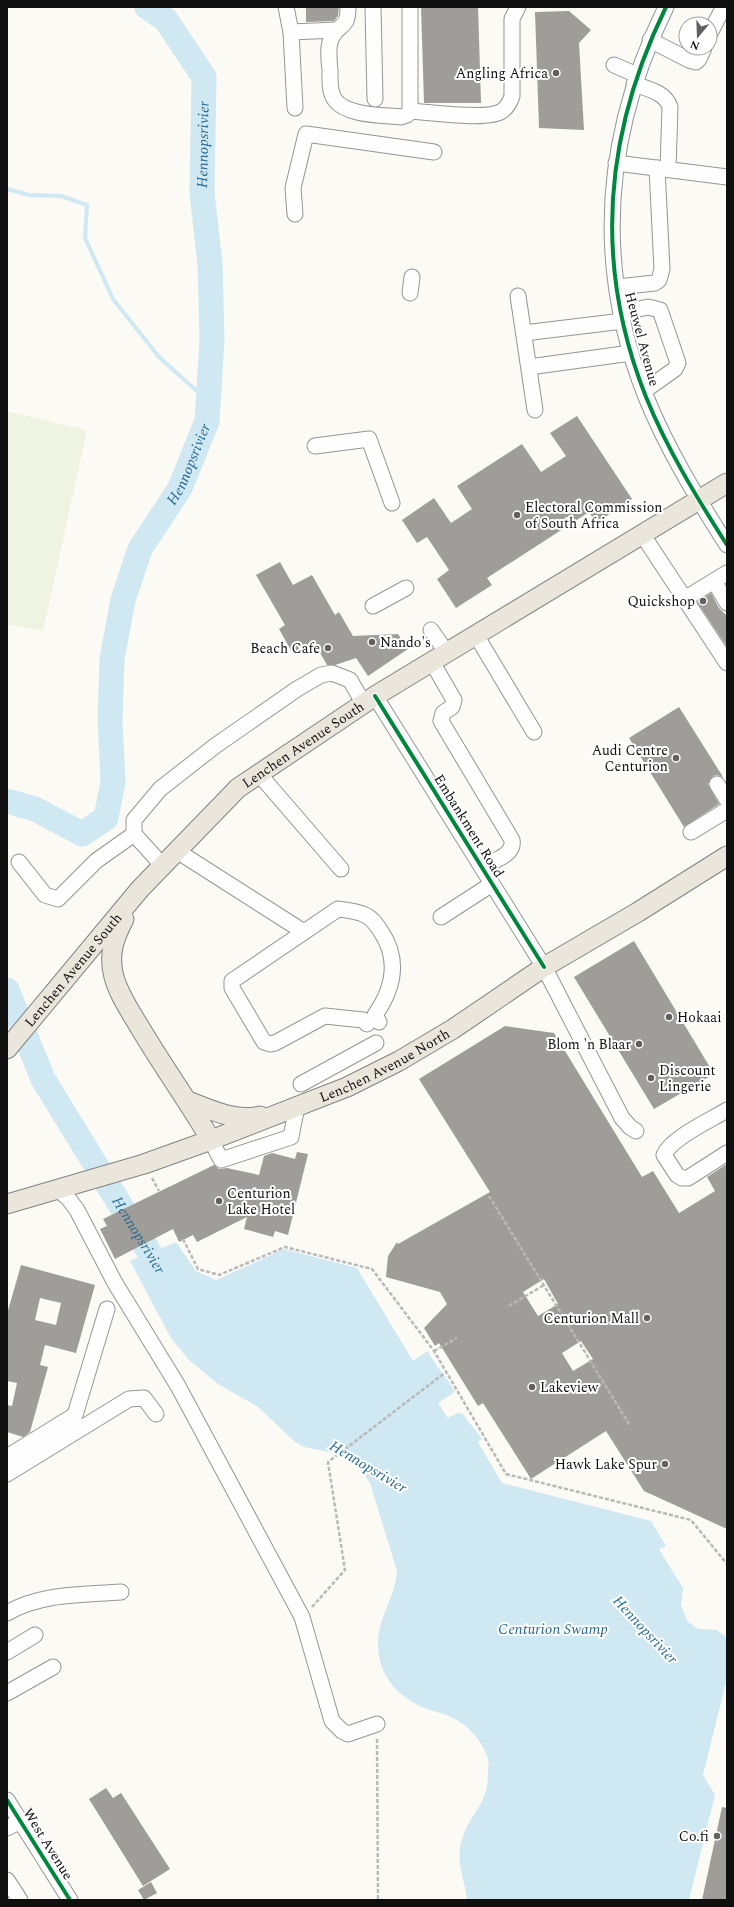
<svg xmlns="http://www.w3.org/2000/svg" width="734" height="1907" viewBox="0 0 734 1907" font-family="Spectral,serif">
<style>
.pitch{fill:#eff3e1}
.water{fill:#d0e8f1}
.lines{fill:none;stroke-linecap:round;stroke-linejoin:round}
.stream{stroke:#d0e8f1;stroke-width:4}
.river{stroke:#d0e8f1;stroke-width:25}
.building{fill:#9f9d9a;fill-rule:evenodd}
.minor-casing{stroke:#959593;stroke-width:17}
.major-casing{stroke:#838280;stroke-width:21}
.path{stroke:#b9b9b8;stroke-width:2.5;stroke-dasharray:4 2;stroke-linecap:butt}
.minor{stroke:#fefefe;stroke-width:15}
.major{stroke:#eae6dc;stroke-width:19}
.cycleway-casing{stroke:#fff;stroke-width:6}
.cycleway{stroke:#00873e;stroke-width:4}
.poi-dot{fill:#626160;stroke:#fff;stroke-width:1.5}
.labels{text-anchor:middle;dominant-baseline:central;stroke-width:4;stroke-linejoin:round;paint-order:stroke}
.poi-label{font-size:14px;fill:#0f0f0f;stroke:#fff;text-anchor:end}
.street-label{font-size:14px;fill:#0f0f0f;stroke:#fff}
.water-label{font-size:15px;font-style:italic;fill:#276a93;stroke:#fff}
</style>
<rect width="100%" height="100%" fill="#fbfaf5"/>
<polygon class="pitch" points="7,411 87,430 43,631 7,624"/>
<path class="water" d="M176 1242 196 1271 216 1280 284 1249 357 1268 413 1361 428 1351C436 1367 447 1377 455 1392L438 1403 448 1418 458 1413 463 1414C469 1423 476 1430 482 1439L478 1442 502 1483 651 1521 666 1546 659 1549 683 1588 681 1606 688 1622 698 1629 717 1630 727 1638V1678L703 1775 715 1795 689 1900H467C465 1879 455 1862 462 1840 469 1814 488 1805 488 1774 488 1769 489 1763 488 1759 482 1740 468 1725 451 1717 442 1713 433 1711 425 1708 402 1699 383 1681 379 1656 373 1622 395 1601 397 1571L370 1483 357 1465 329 1452 304 1447 294 1441 258 1407 218 1384 189 1360 171 1338 130 1261Z"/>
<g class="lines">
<polyline class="stream" points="7,189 29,195 61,196 87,205 85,238 113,299 159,357 208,401"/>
<g class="river">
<path id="s1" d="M7 801 35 809 82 834 106 818 113 782 110 720 112 659 123 600 140 549 180 488 207 421 212 340 210 264 202 193 204 77 166 20 147 7"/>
<path id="s2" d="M7 990 43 1079 167 1281"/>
</g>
</g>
<g class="building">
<polygon points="306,7 339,7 338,16 334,21 306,22"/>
<polygon points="421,7 478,7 481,103 424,103"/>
<polygon points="569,11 591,30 579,43 584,130 539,128 535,12"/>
<polygon points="577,416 632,499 596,523 589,512 487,578 492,585 456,608 437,579 449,570 427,537 417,543 402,520 434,498 451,523 472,509 457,486 522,444 541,472 566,456 550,433"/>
<polygon points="280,562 293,585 312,575 335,615 339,612 353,636 398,634 408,649 368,676 356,658 335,665 327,665 314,642 293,654 279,629 285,625 256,575"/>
<polygon points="711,593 719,608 727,616 727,647 697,602"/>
<polygon points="679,707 723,777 717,775 713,776 708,784 719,804 684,827 629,738"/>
<polygon points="634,941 714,1074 654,1109 574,977"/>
<path d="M505 1026 554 1033 642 1177 653 1171 679 1213 715 1191 707 1177 727 1164V1529L644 1491 606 1431 531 1479 483 1403 478 1406 439 1343 435 1346 424 1328 447 1304 440 1292 386 1277 388 1256 397 1242 398 1244 490 1192 419 1079ZM544 1279 558 1304 538 1316 523 1292ZM581 1341 593 1359 573 1371 562 1353Z"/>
<polygon points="297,1152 308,1154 288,1235 275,1231 273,1237 244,1229 247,1217 197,1242 193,1235 179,1242 173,1229 115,1259 100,1229 107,1226 103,1219 214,1165 219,1169 227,1168 259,1175 264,1156 272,1153 295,1159"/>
<path d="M21 1265 95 1285 76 1353 45 1345 40 1365 48 1367 30 1432 23 1437 7 1432V1405L12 1406 17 1383 7 1381V1314ZM40 1298 61 1303 56 1325 35 1320Z"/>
<polygon points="106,1788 113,1798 121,1793 170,1869 143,1886 89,1799"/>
<polygon points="722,1807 727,1808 727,1900 702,1900"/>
<polygon points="151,1882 157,1893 144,1900 138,1890"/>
</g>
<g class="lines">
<g class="minor-casing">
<g id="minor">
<polyline points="286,7 291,32"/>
<path d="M348 7C348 30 340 22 332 37 327 46 329 60 330 70 330 80 329 92 335 100 347 116 383 115 401 117L407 115 410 111V7"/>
<polyline points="373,7 375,99"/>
<path d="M666 7C604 134 593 264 646 397 667 449 697 498 727 545"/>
<polyline points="710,33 721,12 727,7"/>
<polyline points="650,40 689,60 696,62 699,59 704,48"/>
<polyline points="614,65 637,75"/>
<path d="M634 84C648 89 665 92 670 107L668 169"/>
<polyline points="295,108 291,32 337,30"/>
<path d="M410 111C429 112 488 121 502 111 508 107 510 102 512 96V19L518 7"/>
<polyline points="616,163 727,177"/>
<polyline points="295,214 293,188 306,134 434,152"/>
<polyline points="617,287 655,283 659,280 662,269 657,168"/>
<polyline points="410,293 412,277"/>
<polyline points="518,296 535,410"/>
<polyline points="621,313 648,307 660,310 678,363 675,369 644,391"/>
<polyline points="524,333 623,321"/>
<polyline points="529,367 631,353"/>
<polyline points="315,446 369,439 392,503"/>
<polyline points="642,534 727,663"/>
<polyline points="714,581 727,603"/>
<polyline points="684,597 691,595 727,573"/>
<polyline points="373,606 406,588"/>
<polyline points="431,630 447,653"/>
<polyline points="476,635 534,732"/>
<path d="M432 662 454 700 452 707 443 713 441 721 512 840C515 855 493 861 482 867"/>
<polyline points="375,696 544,967 622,1118 630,1127 636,1131"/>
<polyline points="259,774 341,869"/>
<polyline points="717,784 727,800"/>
<polyline points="691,832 727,810"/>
<polyline points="177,851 304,932"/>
<polyline points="19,862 45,895 58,899 96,861 134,834"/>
<polyline points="163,866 134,834 134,820 160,789 215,746 297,689 321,675 332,673 350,680 364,704"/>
<polyline points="441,917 492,884"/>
<path d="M367 1024 363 1020 325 1016 275 1043 271 1044 264 1042 232 988V981L338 909C347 910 357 911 365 915 372 918 376 924 380 930 400 959 394 988 375 1015L379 1022"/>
<polyline points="301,1084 376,1043"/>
<path d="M727 1110C711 1120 671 1138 664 1155L677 1175 682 1178H688L727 1153"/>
<polyline points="211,1140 221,1160 291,1137 297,1106"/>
<polyline points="57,1189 68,1198 77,1210 115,1283 178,1386 302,1617 332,1721 342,1731 348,1734 377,1724"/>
<polyline points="7,1457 75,1415 107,1309"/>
<polyline points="7,1474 129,1399 144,1398 156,1414"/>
<path d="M7 1613C42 1593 82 1595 121 1592"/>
<polyline points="7,1652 35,1635"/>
<polyline points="7,1693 53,1667"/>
<polyline points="7,1800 70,1900"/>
<polyline points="7,1828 21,1821"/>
<polyline points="7,1880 20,1900"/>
</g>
</g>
<g class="major-casing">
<g id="major">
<path d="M124 919C114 938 108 955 114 977 119 995 130 1011 139 1026 162 1065 188 1101 211 1140"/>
<path id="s3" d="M7 1049 140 889 238 788 375 696 727 483"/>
<path d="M188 1101C211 1110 236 1122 260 1116"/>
<path id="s4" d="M7 1204 144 1164 211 1140 347 1087 399 1061 453 1029 544 967 638 912 727 856"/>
</g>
</g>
<g class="path">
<polyline points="152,1178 159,1191"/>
<polyline points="489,1196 629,1424"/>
<polyline points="183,1239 198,1269 219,1275 285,1247 372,1269 434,1351 506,1474 691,1520 727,1564"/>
<polyline points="509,1306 544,1285"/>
<polyline points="434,1351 457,1338"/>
<polyline points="312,1607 345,1570 328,1462 446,1372"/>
<polyline points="377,1739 378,1900"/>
</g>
<use href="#minor" class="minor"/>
<use href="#major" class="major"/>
<g class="cycleway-casing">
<g id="cycleway">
<path d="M666 7C604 134 593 264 646 397 667 449 697 498 727 545"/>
<polyline points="375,696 544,967"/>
<polyline points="7,1800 70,1900"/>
</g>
</g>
<use href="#cycleway" class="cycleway"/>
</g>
<g class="poi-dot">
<circle cx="556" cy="73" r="4"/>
<circle cx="517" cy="515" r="4"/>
<circle cx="703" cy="601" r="4"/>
<circle cx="372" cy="642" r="4"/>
<circle cx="328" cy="648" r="4"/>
<circle cx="676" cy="758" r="4"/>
<circle cx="669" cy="1017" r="4"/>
<circle cx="639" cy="1044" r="4"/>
<circle cx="651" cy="1078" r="4"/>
<circle cx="219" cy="1201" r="4"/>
<circle cx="647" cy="1318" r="4"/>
<circle cx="532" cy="1387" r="4"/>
<circle cx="665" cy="1464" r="4"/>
<circle cx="717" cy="1836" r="4"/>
</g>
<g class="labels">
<g class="poi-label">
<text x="548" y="73">Angling Africa</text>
<text x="525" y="507" text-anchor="start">Electoral Commission<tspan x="525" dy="16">of South Africa</tspan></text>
<text x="695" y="601">Quickshop</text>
<text x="380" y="642" text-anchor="start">Nando's</text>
<text x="320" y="648">Beach Cafe</text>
<text x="668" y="750">Audi Centre<tspan x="668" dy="16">Centurion</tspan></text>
<text x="677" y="1017" text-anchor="start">Hokaai</text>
<text x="631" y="1044">Blom 'n Blaar</text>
<text x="659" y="1070" text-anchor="start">Discount<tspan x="659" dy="16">Lingerie</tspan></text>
<text x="227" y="1193" text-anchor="start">Centurion<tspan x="227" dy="16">Lake Hotel</tspan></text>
<text x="639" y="1318">Centurion Mall</text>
<text x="540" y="1387" text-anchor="start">Lakeview</text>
<text x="657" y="1464">Hawk Lake Spur</text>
<text x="709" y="1836">Co.fi</text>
</g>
<g class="street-label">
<text transform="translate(642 339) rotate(75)">Heuwel Avenue</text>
<text stroke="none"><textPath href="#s3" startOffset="427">Lenchen Avenue South</textPath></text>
<text transform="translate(469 826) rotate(58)">Embankment Road</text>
<text stroke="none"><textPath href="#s3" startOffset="103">Lenchen Avenue South</textPath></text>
<text stroke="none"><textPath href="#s4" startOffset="403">Lenchen Avenue North</textPath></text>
<text transform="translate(48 1844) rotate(58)">West Avenue</text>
</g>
<g class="water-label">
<text stroke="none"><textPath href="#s1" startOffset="807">Hennopsrivier</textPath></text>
<text stroke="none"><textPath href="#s1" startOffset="483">Hennopsrivier</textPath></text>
<text stroke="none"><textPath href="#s2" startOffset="279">Hennopsrivier</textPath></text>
<text transform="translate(368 1467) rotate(31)">Hennopsrivier</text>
<text x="553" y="1629">Centurion Swamp</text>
<text transform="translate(645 1630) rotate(47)">Hennopsrivier</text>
</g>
</g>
<rect width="734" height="1907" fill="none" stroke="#0f0f0f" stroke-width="16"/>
<g transform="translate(698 36) rotate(199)"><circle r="19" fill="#ffffff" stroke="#9f9f9f"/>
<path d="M0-3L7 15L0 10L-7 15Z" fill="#626160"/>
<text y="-6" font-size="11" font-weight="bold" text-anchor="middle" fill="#0f0f0f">N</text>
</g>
</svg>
